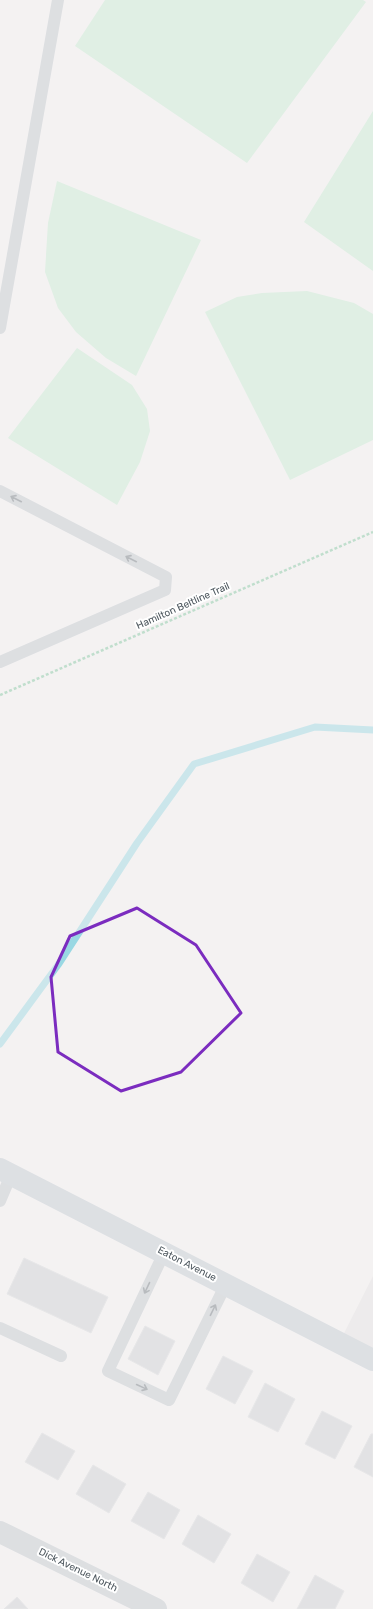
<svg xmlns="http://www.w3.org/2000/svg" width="373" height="1609" viewBox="0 0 373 1609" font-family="Rubik,sans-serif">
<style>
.education{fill:#e5e3e4}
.green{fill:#c7ebd3}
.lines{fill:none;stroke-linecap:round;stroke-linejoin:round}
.stream{stroke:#99d8e3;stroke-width:7}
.building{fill:#cdcfd3;stroke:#d7d9dc}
.path{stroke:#82c6a1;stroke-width:2.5;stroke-dasharray:3 2;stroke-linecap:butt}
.lane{stroke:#c0c7cd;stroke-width:12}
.street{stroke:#c0c7cd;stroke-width:22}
.secondary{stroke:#c0c9d1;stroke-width:22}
.oneway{stroke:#6f787f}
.marked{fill:none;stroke:#7b2cbf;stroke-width:3;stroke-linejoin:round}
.labels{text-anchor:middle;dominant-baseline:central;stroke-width:4;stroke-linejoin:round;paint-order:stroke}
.street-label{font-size:10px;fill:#4c565d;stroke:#fff}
</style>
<rect width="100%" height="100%" fill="#f4f2f2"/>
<polygon class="education" points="373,1276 373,1360 339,1343"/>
<g class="green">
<polygon points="105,0 363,0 366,2 247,163 75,46"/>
<polygon points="373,111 373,271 304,222"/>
<polygon points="57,181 201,240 136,376 106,358 76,332 58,308 45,272 48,223"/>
<polygon points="307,291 354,303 373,314 373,440 290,480 205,312 237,297 262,293"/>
<polygon points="77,348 132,385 147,409 150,431 140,462 117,505 8,438"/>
</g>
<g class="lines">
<polyline class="stream" points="0,1044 58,965 137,843 194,764 315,727 373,730"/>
</g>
<g class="building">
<polygon points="24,1258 108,1297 91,1333 7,1294"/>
<polygon points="145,1326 175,1341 158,1375 128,1359"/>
<polygon points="223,1356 253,1371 235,1404 206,1389"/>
<polygon points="265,1383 295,1399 278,1432 248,1417"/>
<polygon points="322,1411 352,1426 335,1459 305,1444"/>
<polygon points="42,1433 75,1451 58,1480 25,1462"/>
<polygon points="371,1434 373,1434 373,1477 354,1467"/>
<polygon points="93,1465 126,1484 109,1513 76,1494"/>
<polygon points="148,1492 180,1510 164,1539 131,1521"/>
<polygon points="198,1515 231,1534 214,1563 182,1544"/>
<polygon points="257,1554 290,1572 273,1602 241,1583"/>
<polygon points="315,1575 344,1591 335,1609 297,1609"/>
<polygon points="17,1597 28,1609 4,1609"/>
</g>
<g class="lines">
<polyline class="path" points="0,695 373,532"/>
<g class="lane">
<polyline points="0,328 58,0"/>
<polyline points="0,491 166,577 165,590 0,662"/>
<polyline points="0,1201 11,1175"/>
<polyline points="164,1253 108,1371 169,1400 226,1284"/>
<polyline points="0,1328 61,1356"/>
</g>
<polyline class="street" points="0,1532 156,1609"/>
<polyline class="secondary" points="0,1169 373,1360"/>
</g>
<defs><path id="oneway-shaft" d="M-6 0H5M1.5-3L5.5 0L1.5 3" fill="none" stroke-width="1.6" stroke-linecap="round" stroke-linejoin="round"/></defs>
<g class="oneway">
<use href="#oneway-shaft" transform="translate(16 499) rotate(-153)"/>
<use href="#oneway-shaft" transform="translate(131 559) rotate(-153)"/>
<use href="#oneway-shaft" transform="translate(147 1288) rotate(115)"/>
<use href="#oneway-shaft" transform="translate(213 1310) rotate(-64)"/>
<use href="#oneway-shaft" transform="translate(142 1387) rotate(25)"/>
</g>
<path d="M0 0H373V1609H0ZM137 908 196 945 241 1013 181 1072 121 1091 58 1052 51 977 70 936Z" fill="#f4f2f2" fill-opacity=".55" fill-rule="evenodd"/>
<path class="marked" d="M137 908 196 945 241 1013 181 1072 121 1091 58 1052 51 977 70 936Z"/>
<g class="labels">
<g class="street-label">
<text transform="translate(183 606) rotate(-24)">Hamilton Beltline Trail</text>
<text transform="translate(187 1264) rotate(27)">Eaton Avenue</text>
<text transform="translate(78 1570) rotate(26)">Dick Avenue North</text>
</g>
</g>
</svg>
